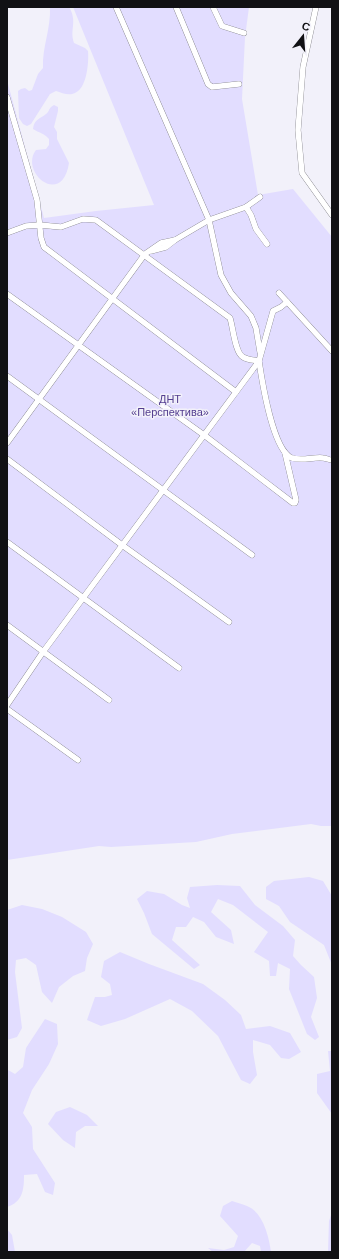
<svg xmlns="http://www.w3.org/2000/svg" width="339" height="1259" viewBox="0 0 339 1259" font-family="Helvetica,sans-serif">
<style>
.green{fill:#e2ddff}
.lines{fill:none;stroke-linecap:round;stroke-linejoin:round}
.minor-casing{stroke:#706f77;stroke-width:6}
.minor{stroke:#fff;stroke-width:5.5}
.labels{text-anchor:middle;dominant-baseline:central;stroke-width:3;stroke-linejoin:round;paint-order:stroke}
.park-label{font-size:11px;fill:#533d8f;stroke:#f2f1fa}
</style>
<rect width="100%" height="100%" fill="#f2f1fa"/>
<g class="green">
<path d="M50 7H69C78 22 69 30 74 43L85 48 88 51C89 62 87 88 75 93 69 96 62 93 56 91L50 94 31 124 27 126 23 124 19 118 18 91 21 89 25 88 29 91 32 90 38 74 43 68C42 47 51 29 50 7Z"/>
<polygon points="73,7 249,7 245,37 242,99 258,195 293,189 332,237 332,826 321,826 311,824 232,834 196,842 111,847 99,846 7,860 7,80 44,218 96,211 154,205"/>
<path d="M54 105 58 107V111L54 127 57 132V139L69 163C62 208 19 172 36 150L46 149 49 145V139C44 133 39 133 33 129 34 119 40 119 46 114 50 111 48 108 54 105Z"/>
<polygon points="309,877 323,881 332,896 332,965 324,945 290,922 279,906 266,899 266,887 274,881"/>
<polygon points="217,885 240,886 255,905 283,926 295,940 293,956 301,965 314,977 317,998 311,1017 319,1037 315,1040 307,1034 289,989 290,969 278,963 276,976 270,976 269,961 254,952 268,932 233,905 218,899 211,912 231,930 234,944 216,937 204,922 193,917 186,927 176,927 172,940 200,965 194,969 152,934 144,913 137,899 147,891 164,894 182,905 190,908 187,898 190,887"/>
<polygon points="22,905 42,909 62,917 86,932 93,944 87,958 85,971 73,976 59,987 52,1003 42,992 36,965 26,958 16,960 15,972 22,1028 17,1037 7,1040 7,910"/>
<polygon points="120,952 149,964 203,984 225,1000 241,1015 246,1029 270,1026 290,1033 301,1052 289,1059 281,1058 270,1045 253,1040 253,1052 257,1075 250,1084 241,1080 218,1036 192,1011 170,999 125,1019 101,1026 87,1020 95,997 105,997 112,995 110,984 101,977 104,961"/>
<path d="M45 1019 57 1024 58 1044 49 1064 32 1090 23 1113 32 1127 33 1149 55 1183 53 1195 45 1192 37 1174 24 1175C24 1189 23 1202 7 1207V1067L8 1070 15 1074 23 1067 26 1048Z"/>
<polygon points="328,1051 332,1051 332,1114 317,1093 317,1074 330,1071"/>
<polygon points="70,1107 87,1115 98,1126 85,1126 76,1132 75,1148 63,1140 48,1124 56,1112"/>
<path d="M232 1201C237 1203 243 1204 247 1206 263 1212 269 1237 271 1252H261L260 1246 252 1243 244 1252H213L208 1248 224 1250 234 1247 238 1236 220 1216 223 1206Z"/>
<polygon points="332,1212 332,1252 328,1252 329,1221"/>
<polygon points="7,1229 12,1235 15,1252 7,1252"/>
</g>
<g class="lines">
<g class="minor-casing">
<g id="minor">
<polyline points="116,7 209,220 221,275 231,293 251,316 256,328 260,352"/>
<polyline points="176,7 208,84 212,87 239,84"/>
<polyline points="213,7 222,26 244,33"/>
<polyline points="316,7 303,67 298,130 302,173 332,215"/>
<polyline points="7,97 37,200 41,238 44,247 236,392"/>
<polyline points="246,207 251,215 256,229 267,244"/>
<path d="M7 233 26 226 40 225 61 227 83 219 96 220 230 318C233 327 235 353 243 357 247 360 254 360 259 361 262 381 273 451 292 458 302 461 313 457 323 458 326 458 329 460 332 460"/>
<polyline points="151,251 166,247 175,240 209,220 246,207 260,197"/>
<polyline points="279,293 332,351"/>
<polyline points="7,294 204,435 293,503 295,503 296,500 285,453"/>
<polyline points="7,376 252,555"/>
<polyline points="7,443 145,254 161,243 175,240"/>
<polyline points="7,459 122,545 229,622"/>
<polyline points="7,542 179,668"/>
<polyline points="7,625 109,700"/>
<polyline points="7,705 43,652 259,361 273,311 281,307 287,302"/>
<polyline points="7,709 78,760"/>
</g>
</g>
<use href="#minor" class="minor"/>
</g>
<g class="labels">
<g class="park-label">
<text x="170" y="399">ДНТ<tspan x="170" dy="13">«Перспектива»</tspan></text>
</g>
</g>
<rect width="339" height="1259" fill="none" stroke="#111114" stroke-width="16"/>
<g transform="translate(303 36) rotate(17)" stroke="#f2f1fa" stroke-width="3" paint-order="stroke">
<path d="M0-3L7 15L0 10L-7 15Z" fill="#111114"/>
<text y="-6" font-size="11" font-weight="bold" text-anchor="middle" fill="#111114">С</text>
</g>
</svg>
